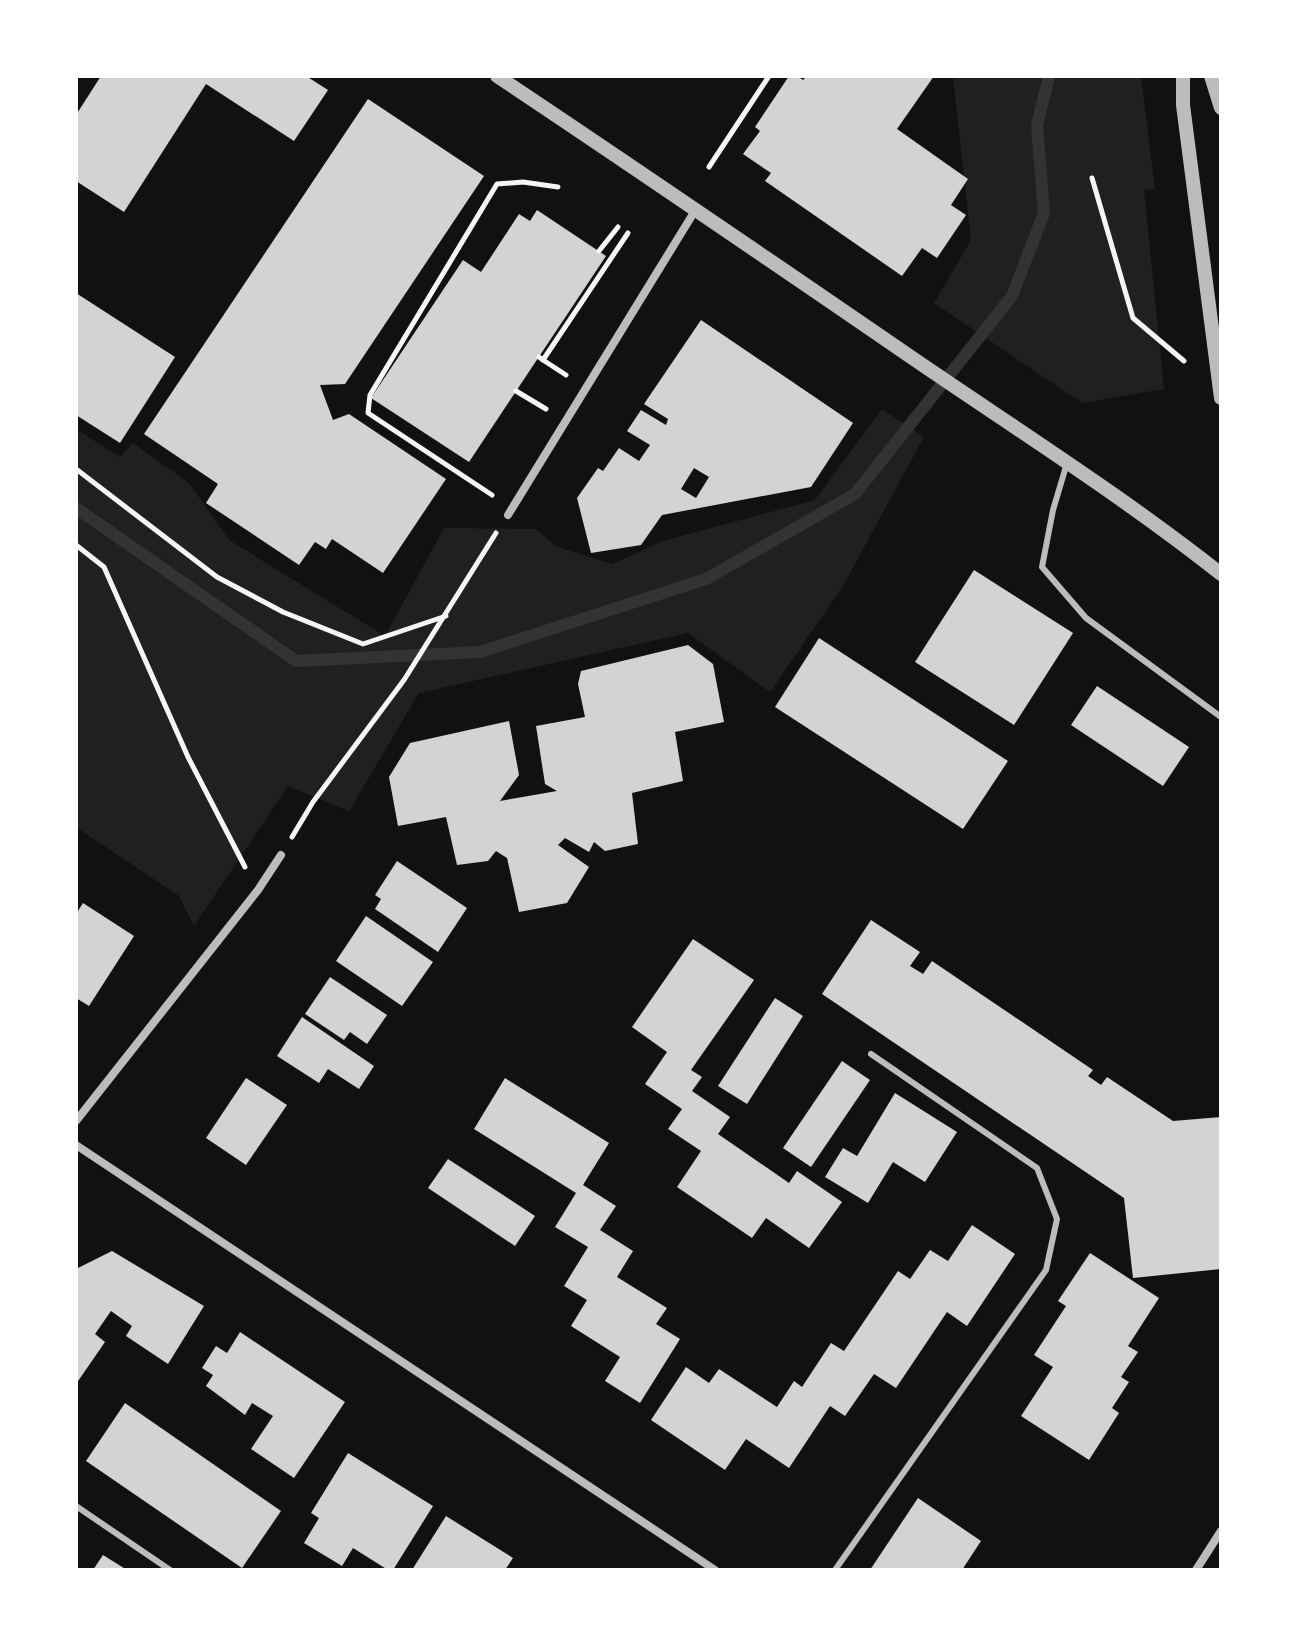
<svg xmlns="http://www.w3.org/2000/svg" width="1297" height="1646" viewBox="0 0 1297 1646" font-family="Inter,sans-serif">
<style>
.green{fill:#202020}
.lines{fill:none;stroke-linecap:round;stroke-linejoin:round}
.stream{stroke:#333;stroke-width:12}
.building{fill:#d3d3d3;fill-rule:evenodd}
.path{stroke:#f5f5f5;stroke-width:5}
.service{stroke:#bcbcbc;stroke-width:6}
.minor{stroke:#bcbcbc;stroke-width:8}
.tertiary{stroke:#bcbcbc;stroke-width:14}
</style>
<rect width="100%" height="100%" fill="#111"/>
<g class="green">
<polygon points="953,76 1141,76 1155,189 1144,190 1164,389 1082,403 934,303 971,240"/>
<polygon points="882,409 924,437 843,586 770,692 688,633 419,693 349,811 288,786 194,926 179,896 76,827 76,429 120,457 133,443 189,483 229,540 385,636 444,528 535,529 558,547 612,564 663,541 815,500"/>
</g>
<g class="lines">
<polyline class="stream" points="76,508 296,661 480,652 706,579 855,494 1012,296 1044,213 1037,125 1049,76"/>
</g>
<g class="building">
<polygon points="101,76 306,76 328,90 294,141 206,84 124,212 76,181 76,115"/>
<polygon points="789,76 797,76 803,80 807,76 934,76 897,129 968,179 951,205 966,215 937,258 922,248 902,276 765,181 771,173 743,154 760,131 755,127"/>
<polygon points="368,99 484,176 345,384 320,385 333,420 349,414 446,479 383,573 332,539 326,549 315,542 299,565 206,503 218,484 144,434"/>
<polygon points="537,210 606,256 469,462 371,398 463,260 481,272 519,214 530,221"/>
<polygon points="76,293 175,357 120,443 76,415"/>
<path d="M701 320 853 423 811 487 662 515 641 545 591 553 577 498 598 468 603 471 619 448 639 461 650 445 627 431 641 410 666 425 668 419 644 404ZM694 468 709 477 696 498 681 489Z"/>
<polygon points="974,570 1073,633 1014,725 915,662"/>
<polygon points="819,638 1008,761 963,829 775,707"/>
<polygon points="688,645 713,664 724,722 675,732 683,781 632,793 638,844 605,851 594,842 589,852 565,838 558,845 589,867 567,903 519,912 507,858 496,851 488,861 457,865 446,817 398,826 389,777 410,743 509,721 519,775 500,801 557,791 545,784 536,726 585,717 578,684 581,671"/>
<polygon points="1097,686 1189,747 1163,786 1071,725"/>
<polygon points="397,861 467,908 438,952 375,909 381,899 375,895"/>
<polygon points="83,903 134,936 89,1006 76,998 76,914"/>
<polygon points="366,916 433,962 402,1006 336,961"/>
<polygon points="871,920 920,952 910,966 923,974 932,961 1093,1070 1088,1076 1101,1085 1107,1077 1173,1121 1221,1117 1221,1269 1133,1278 1124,1198 822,994"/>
<polygon points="693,939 754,980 691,1070 702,1077 692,1091 730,1117 718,1134 789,1183 797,1171 842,1202 809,1248 766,1218 752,1238 677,1187 701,1151 668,1129 682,1109 645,1084 667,1052 632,1027"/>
<polygon points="330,977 387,1015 367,1044 350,1032 344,1040 305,1014"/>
<polygon points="775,998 803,1016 747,1104 718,1086"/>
<polygon points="302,1017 374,1066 359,1089 328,1069 319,1083 277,1056"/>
<polygon points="842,1061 870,1080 811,1167 783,1148"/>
<polygon points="246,1078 287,1105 246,1165 206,1138"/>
<polygon points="505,1078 609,1143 583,1185 616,1206 600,1230 633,1251 617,1277 667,1308 656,1324 680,1339 640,1403 605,1381 620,1357 571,1326 587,1300 564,1286 588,1247 555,1227 576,1193 474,1129"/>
<polygon points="895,1093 957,1132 925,1182 893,1162 868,1203 825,1177 843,1148 857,1156"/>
<polygon points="448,1159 535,1216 515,1246 428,1188"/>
<polygon points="972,1225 1015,1254 967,1326 947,1312 896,1388 874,1374 845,1416 830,1406 789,1468 746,1439 725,1470 651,1420 686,1367 709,1383 719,1369 777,1407 794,1381 802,1387 831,1343 844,1351 898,1271 910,1279 930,1250 948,1261"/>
<polygon points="112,1251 204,1306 168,1364 126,1336 132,1326 111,1311 95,1334 105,1342 76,1384 76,1269"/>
<polygon points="1090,1253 1159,1298 1128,1346 1138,1352 1121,1377 1129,1382 1112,1408 1119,1413 1089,1460 1021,1416 1053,1367 1034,1355 1066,1306 1058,1301"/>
<polygon points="240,1332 345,1402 294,1478 251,1449 273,1416 252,1403 245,1415 206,1386 213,1375 202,1368 216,1346 227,1353"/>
<polygon points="125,1403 281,1511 242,1568 86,1461"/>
<polygon points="348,1453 433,1506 393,1570 388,1570 353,1548 342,1566 304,1543 319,1518 311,1513"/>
<polygon points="918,1498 981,1541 962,1570 870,1570"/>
<polygon points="446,1516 513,1558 505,1570 412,1570"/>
<polygon points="103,1555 127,1570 93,1570"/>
</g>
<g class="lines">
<g class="path">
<polyline points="709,167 769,76"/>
<polyline points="1092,178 1133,318 1184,361"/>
<polyline points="599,251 618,227"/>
<polyline points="539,357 543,360 628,233"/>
<polyline points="543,360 566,375"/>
<polyline points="516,391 546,409"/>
<polyline points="76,469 217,577 283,612 363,644 446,616"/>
<polyline points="492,495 368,413 370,395 497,184 523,182 558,187"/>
<polyline points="76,545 104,567 188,757 245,867"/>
<polyline points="292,837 313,802 404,680 496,533"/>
</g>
<g class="service">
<polyline points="1067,463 1053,510 1042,567 1086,618 1221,717"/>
<polyline points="76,1506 170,1570"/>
<polyline points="835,1570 1046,1270 1057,1219 1037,1168 871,1054"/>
</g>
<g class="minor">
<polyline points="508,515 696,209"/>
<polyline points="76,1121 258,890 281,855"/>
<polyline points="76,1145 715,1570"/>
<polyline points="1196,1570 1221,1531"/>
</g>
<g class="tertiary">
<path d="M497 76C635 168 771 261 908 355 1013 427 1121 495 1221 574"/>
<polyline points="1183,76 1183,105 1221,398"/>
<polyline points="1211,76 1221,108"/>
</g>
</g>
<rect width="1297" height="1646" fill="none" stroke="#ffffff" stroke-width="156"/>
</svg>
